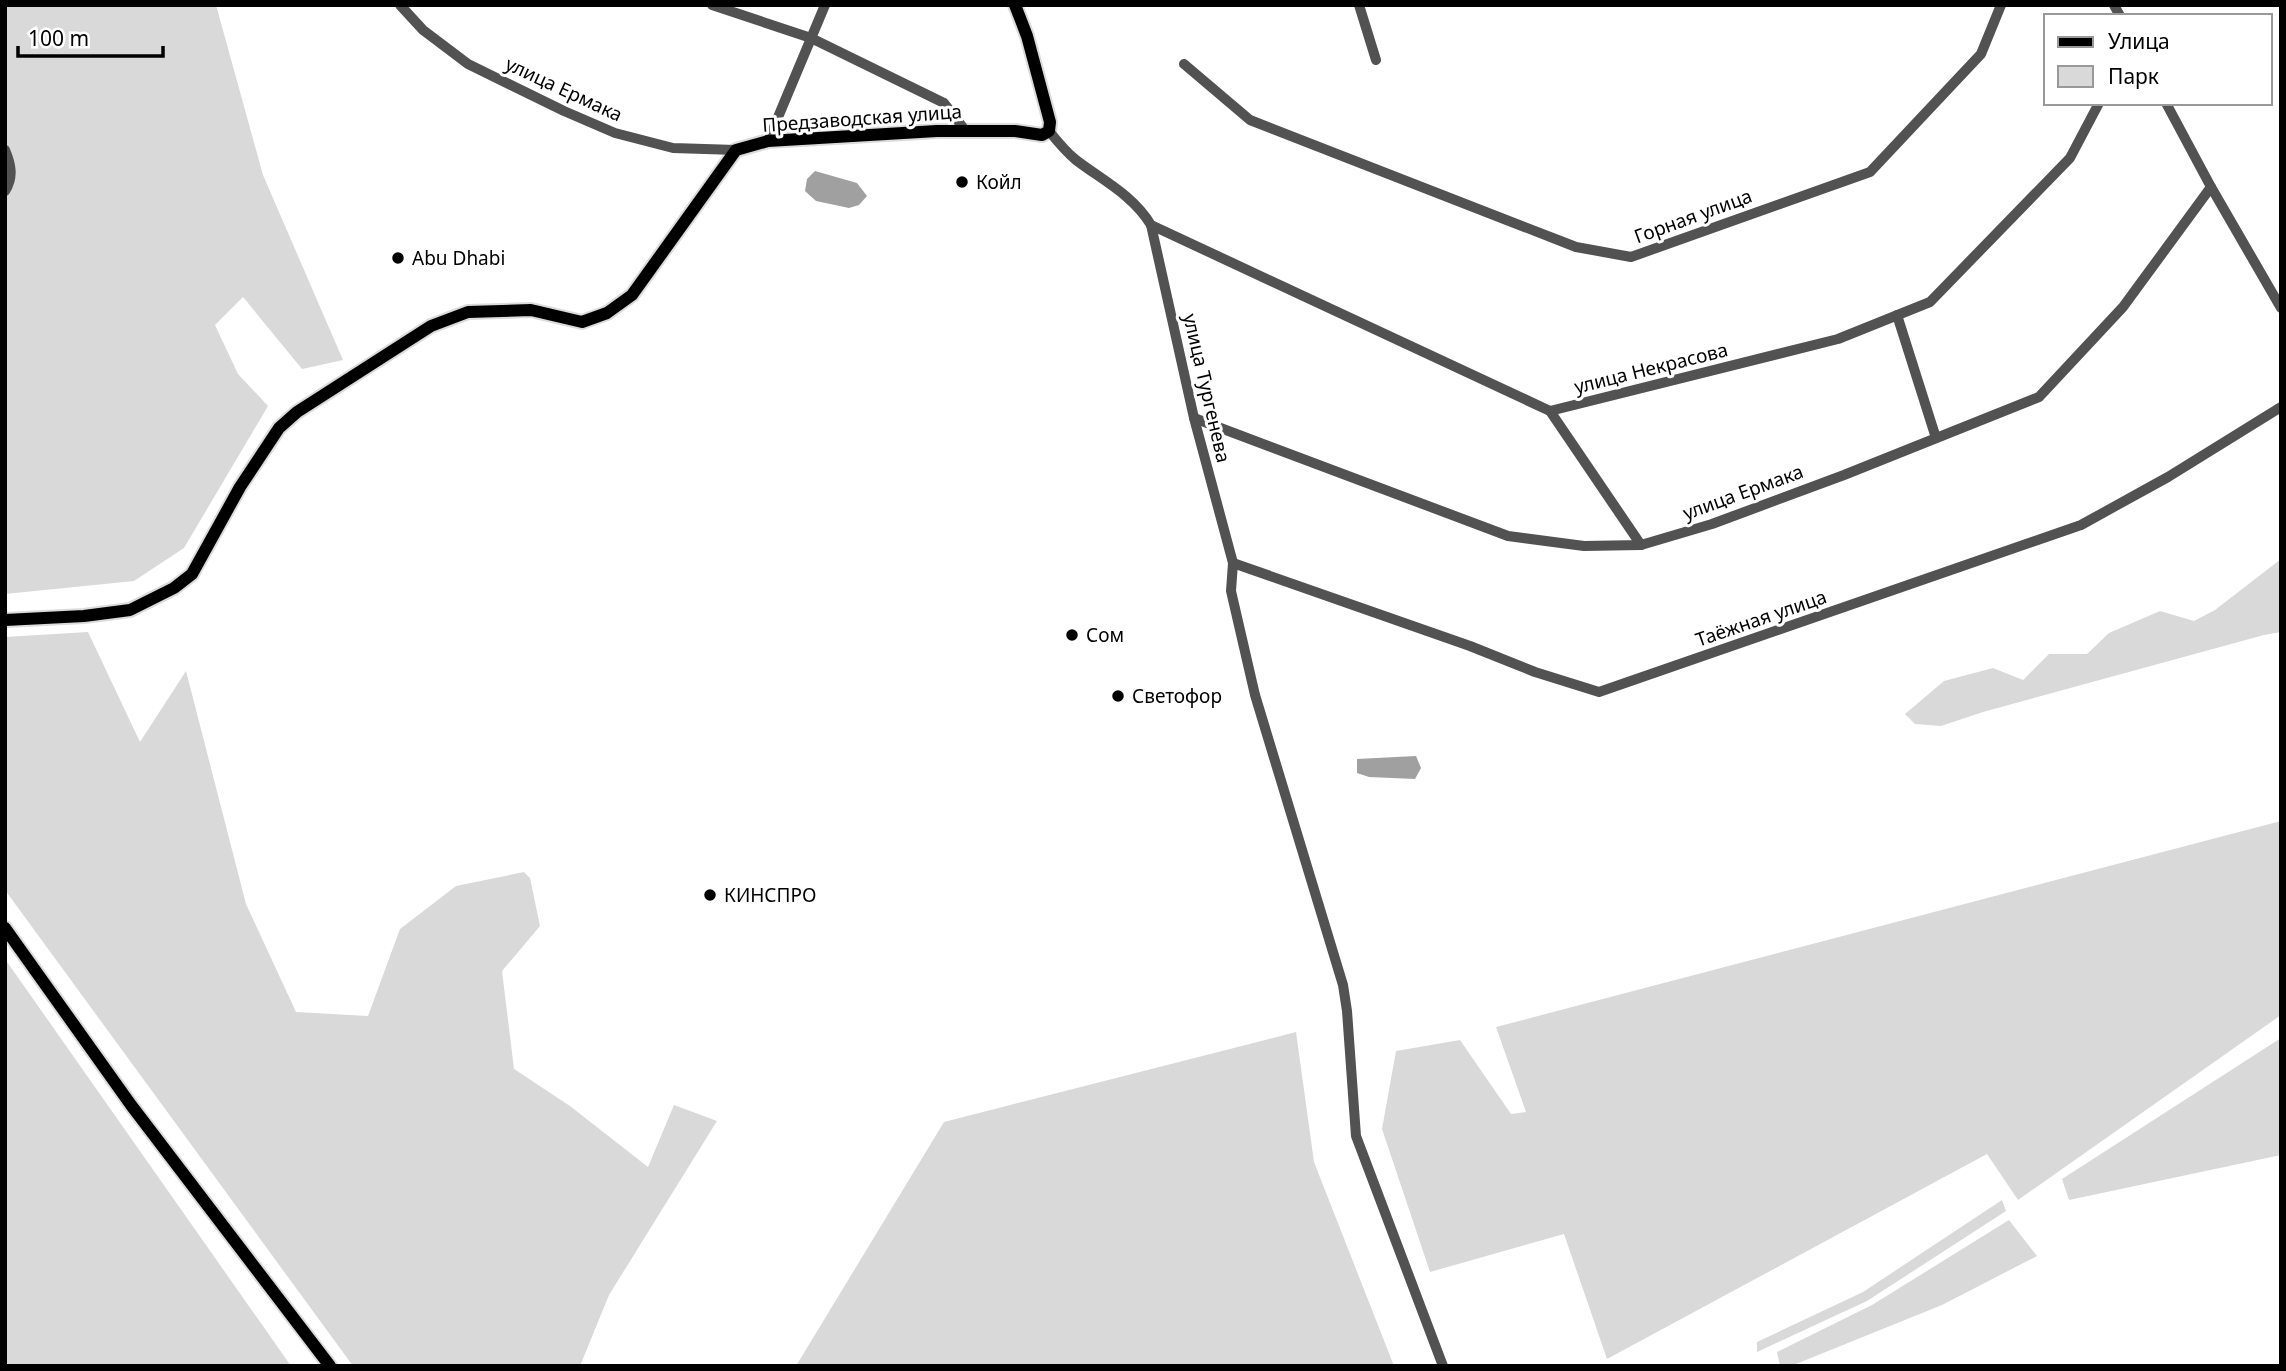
<svg xmlns="http://www.w3.org/2000/svg" width="2286" height="1371" viewBox="0 0 2286 1371" font-family="'Noto Sans',sans-serif">
<style>
.green{fill:#d9d9d9}
.water{fill:#a0a0a0}
.lines{fill:none;stroke-linecap:round;stroke-linejoin:round}
.major-casing{stroke:#dbdbdb;stroke-width:16}
.minor{stroke:#525252;stroke-width:10}
.major{stroke:#000;stroke-width:12}
.poi-dot{fill:#000;stroke:#fff;stroke-width:2.5}
.labels{text-anchor:middle;dominant-baseline:central;stroke-width:6;stroke-linejoin:round;paint-order:stroke}
.street-label{font-size:19px;fill:#000;stroke:#fff}
.poi-label{font-size:19px;fill:#000;stroke:#fff;text-anchor:start}
</style>
<rect width="100%" height="100%" fill="#fff"/>
<g class="green">
<polygon points="11,5 216,5 263,175 343,360 302,369 243,297 215,325 238,374 268,406 184,548 134,581 5,594 5,8"/>
<polygon points="2281,559 2281,632 2264,635 1983,712 1941,726 1915,724 1905,714 1944,681 1993,668 2023,680 2049,654 2087,654 2109,633 2160,611 2194,621 2215,610"/>
<polygon points="88,632 140,742 186,671 246,904 296,1012 368,1016 400,929 456,886 524,872 530,878 540,926 502,971 514,1069 570,1106 648,1167 674,1105 717,1121 609,1295 580,1366 353,1366 5,890 5,637"/>
<polygon points="2281,821 2281,1015 2018,1200 1987,1154 1607,1359 1564,1234 1430,1272 1382,1129 1396,1051 1460,1040 1511,1114 1526,1112 1496,1027"/>
<polygon points="5,959 291,1366 5,1366"/>
<polygon points="1296,1032 1314,1162 1394,1366 796,1366 944,1122"/>
<polygon points="2281,1038 2281,1155 2069,1200 2062,1179"/>
<polygon points="2002,1200 2006,1211 1867,1301 1757,1352 1757,1342 1863,1292"/>
<polygon points="2009,1220 2037,1256 1942,1305 1791,1366 1780,1366 1777,1352 1872,1305"/>
</g>
<g class="water">
<polygon points="815,171 857,183 867,196 859,205 849,208 816,201 805,191 807,179"/>
<polygon points="1416,756 1421,768 1415,779 1369,777 1357,773 1357,759"/>
</g>
<g class="lines">
<g class="major-casing">
<g id="major">
<polyline points="5,620 84,616 130,610 174,588 192,574 240,487 279,428 297,412 431,326 468,312 531,310 582,322 607,313 632,295 736,150 768,141 937,131 1015,131 1042,135 1049,131 1050,122 1027,36 1015,5"/>
<polyline points="5,928 131,1105 330,1366"/>
</g>
</g>
<g class="minor">
<polyline points="400,5 423,30 468,64 564,111 615,133 673,148 736,150"/>
<polyline points="712,5 811,38 944,103 965,130"/>
<polyline points="1359,5 1376,60"/>
<polyline points="2114,5 2120,16"/>
<polyline points="1184,64 1250,120 1576,247 1631,257 1870,172 1981,54 2001,5"/>
<polyline points="2166,103 2211,187 2281,308"/>
<path d="M1049 131C1057 141 1066 152 1076 160 1102 180 1133 195 1151 225L1194 418 1233 563 1231 591 1255 695 1343 985 1347 1011 1356 1136 1443 1366"/>
<polyline points="768,141 825,5"/>
<path d="M5 150C11 164 14 177 5 191"/>
<polyline points="1151,225 1550,411 1838,339 1930,302 2070,158 2099,103"/>
<polyline points="1897,315 1936,438"/>
<polyline points="1550,411 1641,545"/>
<polyline points="1194,418 1508,536 1584,546 1641,545 1712,524 1844,475 2039,397 2123,307 2211,187"/>
<polyline points="1233,563 1470,646 1535,672 1599,692 2081,525 2168,477 2281,407"/>
</g>
<use href="#major" class="major"/>
</g>
<g class="poi-dot">
<circle cx="962" cy="182" r="7"/>
<circle cx="398" cy="258" r="7"/>
<circle cx="1072" cy="635" r="7"/>
<circle cx="1118" cy="696" r="7"/>
<circle cx="710" cy="895" r="7"/>
</g>
<g class="labels">
<g class="street-label">
<text transform="translate(564 89) rotate(25)">улица Ермака</text>
<text transform="translate(862 118) rotate(-4)">Предзаводская улица</text>
<text transform="translate(1693 216) rotate(-20)">Горная улица</text>
<text transform="translate(1651 368) rotate(-14)">улица Некрасова</text>
<text transform="translate(1207 388) rotate(77)">улица Тургенева</text>
<text transform="translate(1743 492) rotate(-20)">улица Ермака</text>
<text transform="translate(1761 618) rotate(-19)">Таёжная улица</text>
</g>
<g class="poi-label">
<text x="976" y="182">Койл</text>
<text x="412" y="258">Abu Dhabi</text>
<text x="1086" y="635">Сом</text>
<text x="1132" y="696">Светофор</text>
<text x="724" y="895">КИНСПРО</text>
</g>
</g>
<rect width="2286" height="1371" fill="none" stroke="#000000" stroke-width="14"/>
<rect x="2044" y="14" width="228" height="91" fill="#ffffff" stroke="#999999" stroke-width="2"/>
<rect x="2058" y="37" width="35" height="10" fill="#000000" stroke="#999999" stroke-width="2"/>
<text x="2108" y="49" font-size="21" fill="#000000">Улица</text>
<rect x="2058" y="66" width="35" height="21" fill="#d9d9d9" stroke="#999999" stroke-width="2"/>
<text x="2108" y="84" font-size="21" fill="#000000">Парк</text>
<path d="M18 46v10h145v-10" fill="none" stroke="#000000" stroke-width="3.5"/>
<text x="28" y="46" font-size="21" fill="#000000" stroke="#ffffff" stroke-width="5" paint-order="stroke">100 m</text>
</svg>
